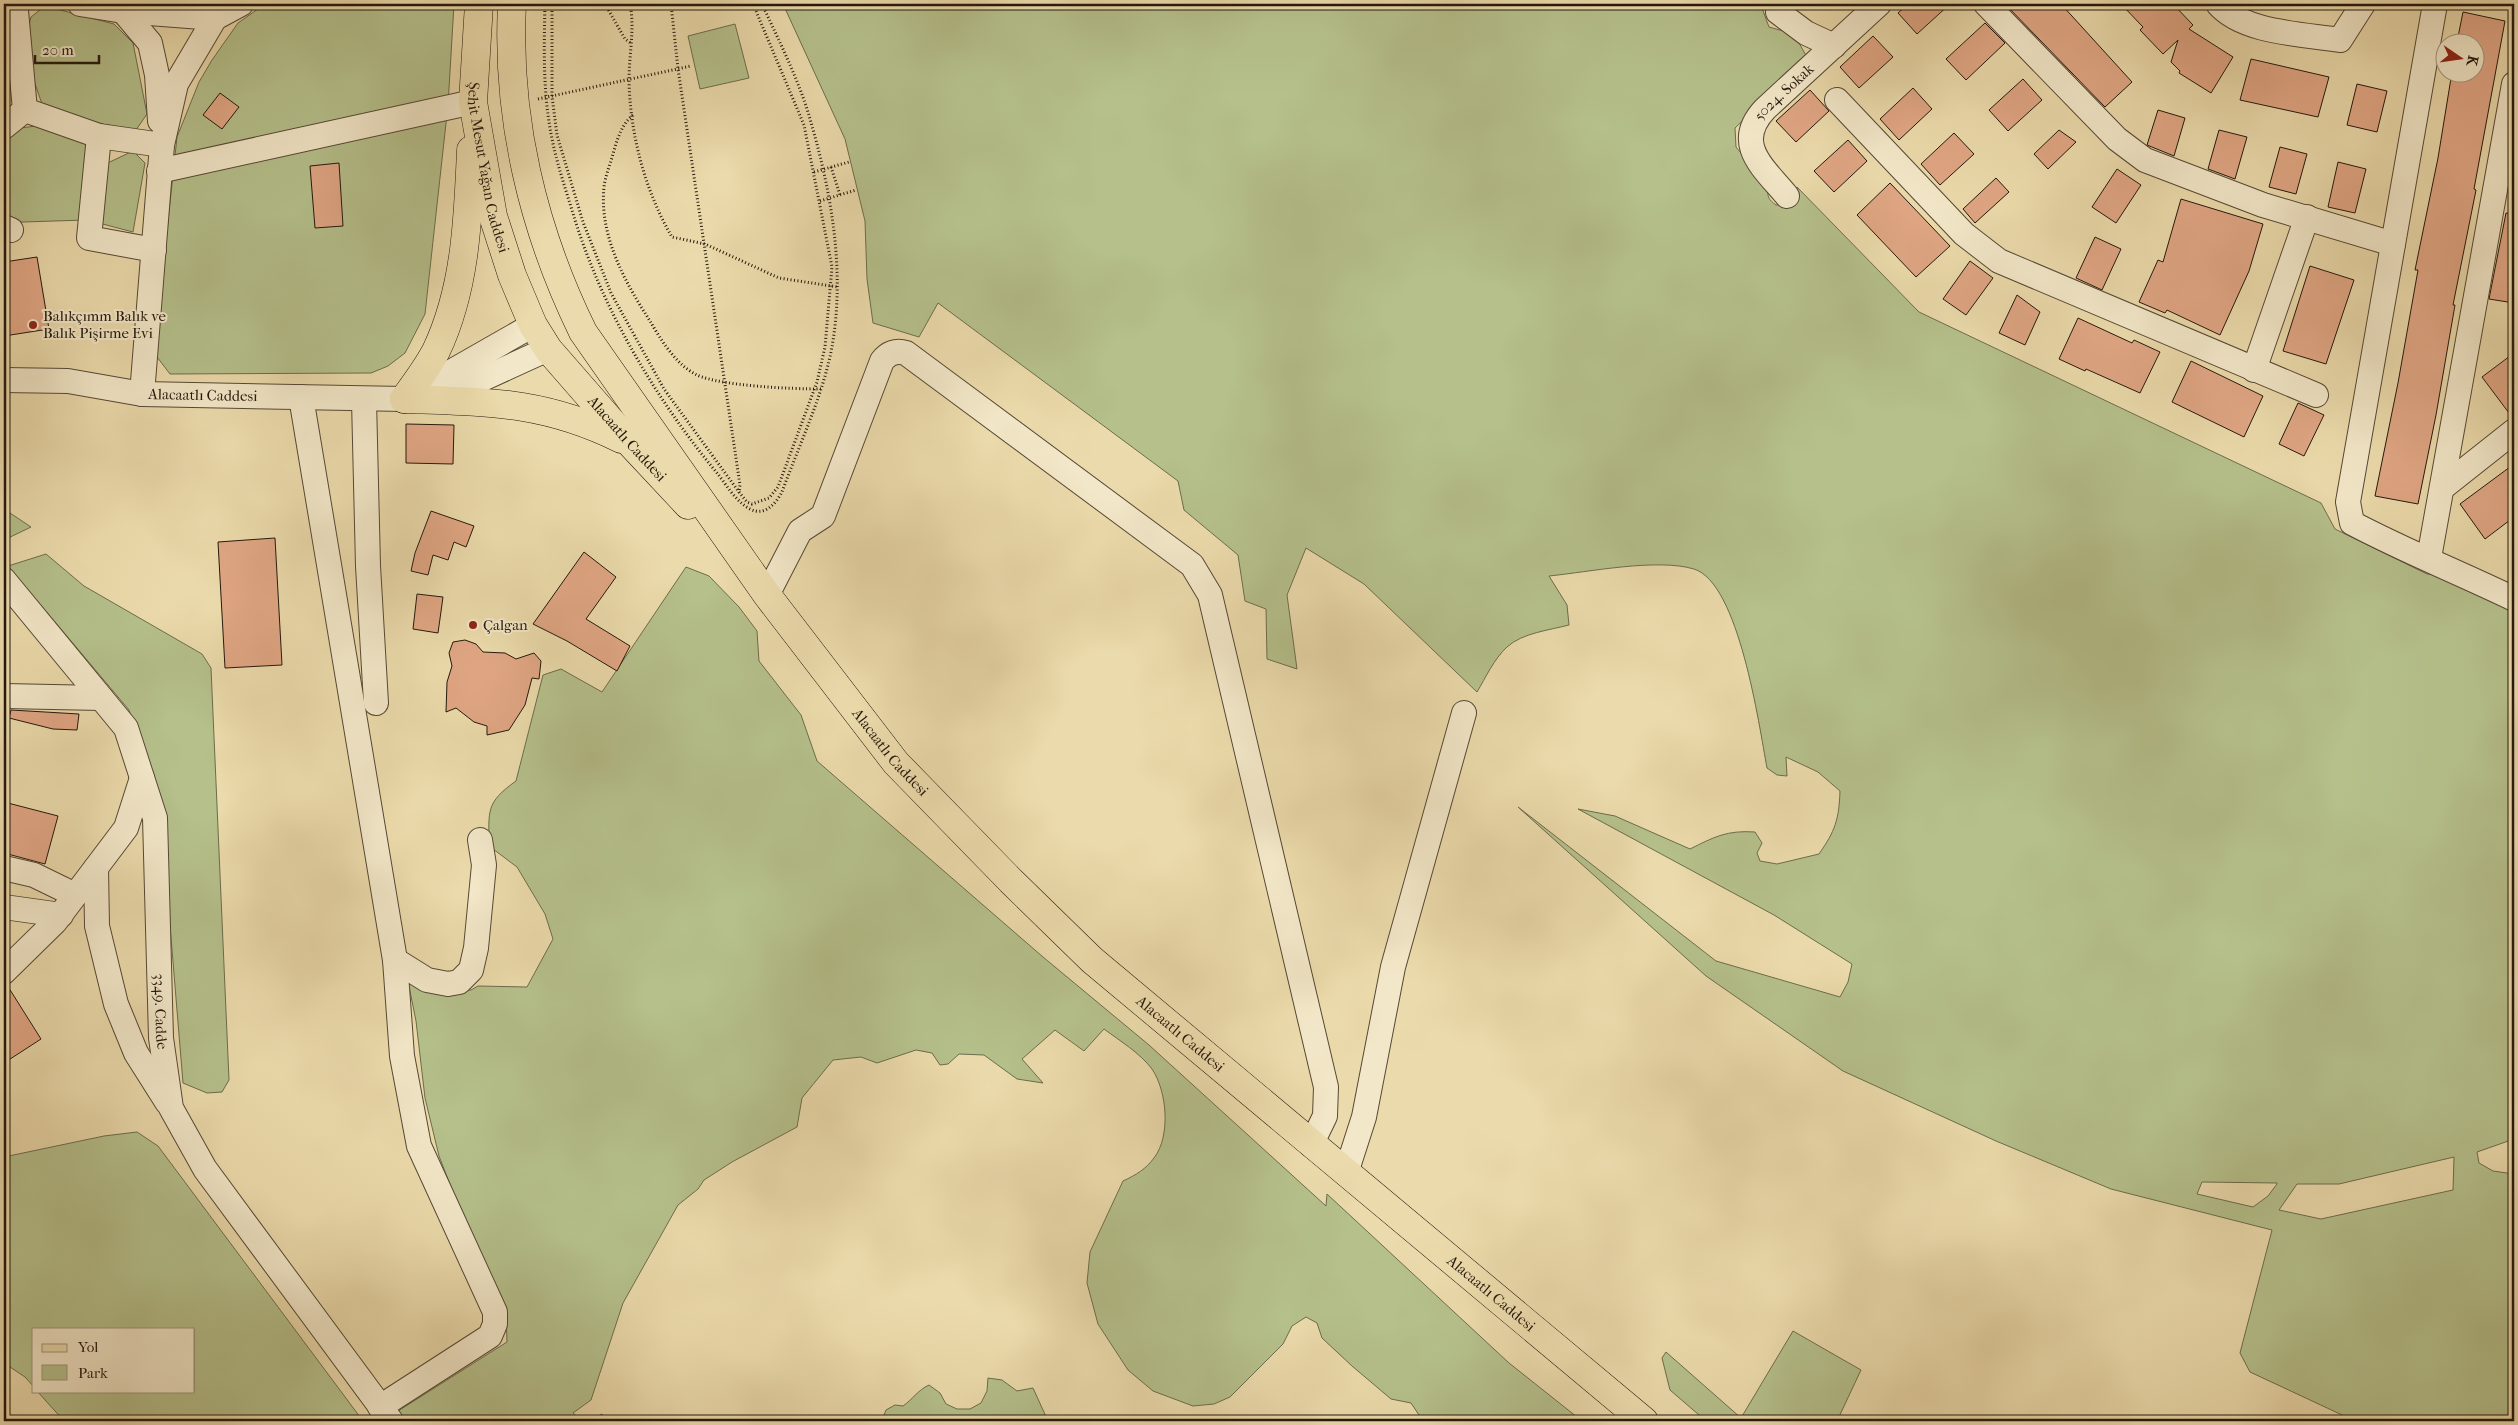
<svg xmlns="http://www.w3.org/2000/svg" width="2518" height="1425" viewBox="0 0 2518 1425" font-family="'IM FELL French Canon',serif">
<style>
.green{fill:#b5c08b;stroke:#6c6c4c;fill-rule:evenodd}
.building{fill:#e0a684;stroke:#24180c}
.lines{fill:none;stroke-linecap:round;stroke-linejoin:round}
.minor-casing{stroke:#564834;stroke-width:26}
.major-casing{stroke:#24180c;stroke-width:29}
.path{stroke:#24180c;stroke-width:3;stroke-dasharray:1 2.5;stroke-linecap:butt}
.minor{stroke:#f2e7c8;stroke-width:24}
.major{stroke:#ebdaab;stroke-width:28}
.poi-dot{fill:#8f2418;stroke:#f2e7c8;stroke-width:2}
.labels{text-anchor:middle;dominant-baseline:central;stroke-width:4;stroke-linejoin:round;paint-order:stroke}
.street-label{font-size:15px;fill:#24180c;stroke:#f2e7c8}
.poi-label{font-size:15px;fill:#24180c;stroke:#f2e7c8;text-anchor:start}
</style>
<rect width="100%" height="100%" fill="#ebdaab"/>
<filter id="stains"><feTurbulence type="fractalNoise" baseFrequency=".004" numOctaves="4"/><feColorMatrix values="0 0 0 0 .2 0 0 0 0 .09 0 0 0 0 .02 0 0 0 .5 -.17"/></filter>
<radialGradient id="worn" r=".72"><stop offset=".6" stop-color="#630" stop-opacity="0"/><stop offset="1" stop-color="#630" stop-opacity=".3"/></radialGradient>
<g class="green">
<polygon points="265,4 454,4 448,105 425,314 405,353 388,366 371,373 170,374 154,353 177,137 199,82 212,60 238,23"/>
<path d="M783 4H1766L1762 8 1769 27 1794 34 1808 59 1735 128 1736 147 1769 187C1766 196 1769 200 1776 205H1781L1797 191V187L1919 312 2321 503 2335 529 2427 574 2445 575 2514 611V1139L2477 1152 2479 1163 2493 1171 2514 1174V1421H2355L2250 1372 2240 1353 2272 1230 2111 1189 1996 1141 1843 1071 1706 976 1518 807 1716 961 1840 997 1848 982 1852 964 1774 915 1578 809 1615 816 1690 849C1714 837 1727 830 1755 832L1762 843 1757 853 1760 861 1777 864 1819 854C1835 831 1839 820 1840 791L1818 772 1786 757 1787 776 1777 775 1767 768C1759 725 1739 583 1694 569 1657 558 1589 572 1549 576L1567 605 1569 625C1550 630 1522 633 1507 647 1494 659 1486 677 1477 692L1364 584 1306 548 1287 595 1297 669 1267 659 1266 609 1245 601 1238 555 1184 510 1178 481 938 303 919 337 873 323 867 279 865 221 845 139ZM2454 1157 2453 1190 2321 1219 2279 1210 2297 1184H2339ZM2202 1182 2277 1183V1184L2268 1196 2253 1207 2197 1194Z"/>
<polygon points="45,6 114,24 133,43 147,114 136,130 97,123 42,104 23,49 31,17"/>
<polygon points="735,24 749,78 700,89 688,36"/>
<polygon points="44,125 94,146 86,220 23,222 4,221 4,136 12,129"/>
<polygon points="133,151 145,163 133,232 95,222 97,168"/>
<polygon points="4,509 31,527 4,540"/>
<polygon points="46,554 84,586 202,654 211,668 229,1080 222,1092 207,1093 183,1083 160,804 129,710 8,566"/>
<path d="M686 567 709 576 739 607 757 631 759 661 801 715 817 761 1043 957 1149 1045 1326 1206 1327 1194 1509 1363 1582 1421H1418L1419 1415 1411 1403 1391 1399 1352 1366 1322 1338 1317 1323 1306 1317 1292 1326 1283 1344 1230 1397 1214 1404 1193 1406 1153 1391 1128 1370 1098 1324 1087 1283 1090 1252 1123 1181C1136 1175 1146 1169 1154 1158 1171 1136 1167 1091 1152 1069 1140 1053 1120 1041 1104 1029L1084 1051 1055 1030 1022 1059 1043 1083 1017 1079 984 1055 959 1054 948 1064 940 1065 932 1053 916 1050 877 1063 861 1057 833 1060 802 1098 797 1127 732 1162 704 1180 698 1189 678 1205 623 1303 591 1400 573 1413C583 1423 590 1420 602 1414L606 1421H406L398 1411 507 1342 506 1314 468 1231 439 1156 425 1098 416 1021 408 981 453 991 471 990 478 986 527 987 553 939 545 914 517 867 489 846C489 811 485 803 516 781L543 675 561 669 602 692Z"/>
<polygon points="137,1132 158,1146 363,1421 64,1421 37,1391 194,1391 194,1329 34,1329 34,1387 25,1377 4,1363 4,1157 104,1136"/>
<polygon points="1793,1331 1861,1370 1837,1421 1706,1421 1670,1390 1662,1358 1666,1352 1741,1418"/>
<path d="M988 1378 1002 1380 1017 1391 1033 1388 1048 1421H877L882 1420 886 1410 895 1405 903 1406C913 1399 918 1390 929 1385L940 1393 946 1404 957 1409H970L981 1403 987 1391Z"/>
</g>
<g class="building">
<polygon points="1908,4 1950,4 1917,34 1898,13"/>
<polygon points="2005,4 2061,4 2132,82 2105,107"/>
<polygon points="2121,4 2173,4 2193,25 2189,29 2233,57 2211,93 2179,73 2180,71 2171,62 2178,40 2163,54 2140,30 2143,27"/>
<polygon points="2463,12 2505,21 2474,189 2476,190 2453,305 2455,305 2436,415 2418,504 2375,496 2398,383 2418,270 2415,270 2438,158 2452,72 2476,72 2476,42 2457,42"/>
<polygon points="1985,23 2005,43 1966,80 1946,59"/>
<polygon points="1873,36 1893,57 1859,88 1840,67"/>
<polygon points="2251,59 2329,77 2318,117 2240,100"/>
<polygon points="2023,79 2042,100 2008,131 1989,110"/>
<polygon points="2357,84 2387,91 2377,132 2347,125"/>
<polygon points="1913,88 1932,109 1899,140 1880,119"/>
<polygon points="1810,90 1829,111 1796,142 1776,121"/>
<polygon points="220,93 239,107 222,129 203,115"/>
<polygon points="2158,110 2185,118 2174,156 2147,145"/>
<polygon points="2059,130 2076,142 2048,169 2034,154"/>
<polygon points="2219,130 2247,137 2235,179 2208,169"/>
<polygon points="1954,133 1974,154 1940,185 1921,164"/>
<polygon points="1848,140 1867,161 1834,192 1814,171"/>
<polygon points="2280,147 2307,154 2296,194 2269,187"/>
<polygon points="2338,162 2366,169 2355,213 2328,207"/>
<polygon points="339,163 343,226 315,228 310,166"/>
<polygon points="2117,169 2141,185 2116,223 2092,207"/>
<polygon points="1996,178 2009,192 1975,223 1963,209"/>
<polygon points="1890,183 1950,246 1916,277 1857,215"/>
<polygon points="2181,199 2263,224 2249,271 2220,335 2167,310 2165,313 2139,302 2158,260 2163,262"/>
<polygon points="2506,213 2514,214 2514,303 2489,299"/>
<polygon points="2095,237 2121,249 2102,290 2076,278"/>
<polygon points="37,257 49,329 4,336 4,262"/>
<polygon points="1970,261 1993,278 1966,315 1943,299"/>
<polygon points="2310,266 2354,280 2326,364 2283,351"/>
<polygon points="2017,295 2040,312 2025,345 1999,333"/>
<polygon points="2078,318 2132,343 2134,340 2160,352 2140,393 2086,369 2085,371 2059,359"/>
<polygon points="2514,353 2514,418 2512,417 2482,377"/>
<polygon points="2191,361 2263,396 2244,437 2172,402"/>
<polygon points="2298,403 2324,415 2304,456 2279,444"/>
<polygon points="406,424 454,425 453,464 406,463"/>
<polygon points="2514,464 2514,517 2485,539 2460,504"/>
<polygon points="431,511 474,526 466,547 454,542 448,560 433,555 428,575 411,571 415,553"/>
<polygon points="275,538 282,665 225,668 218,542"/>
<polygon points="584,552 616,577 586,619 630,646 617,671 567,641 533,624"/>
<polygon points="417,594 443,597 438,633 413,629"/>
<polygon points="465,640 476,644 483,652 505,653 516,659 534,653 541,661 539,679 532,678 525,705 509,730 487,735 487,726 474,722 456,708 446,712 447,682 452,666 449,653 453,642"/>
<polygon points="11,710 79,714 77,730 53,729 9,718"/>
<polygon points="4,802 58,816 45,864 4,853"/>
<polygon points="4,985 7,985 41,1039 4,1063"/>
</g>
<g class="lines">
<g class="minor-casing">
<g id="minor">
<polyline points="11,4 16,11 25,110"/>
<polyline points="80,4 123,11 215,18"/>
<polyline points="1783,4 1778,12 1806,33 1834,46"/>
<polyline points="1986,4 2117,139 2145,160 2263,205 2393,244"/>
<path d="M2218 4C2243 33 2303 34 2340 40L2363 4"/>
<path d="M2435 4 2348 502 2352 523C2405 551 2460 573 2514 599"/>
<polyline points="123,11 150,43 157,75 160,121"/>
<polyline points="1837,100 1964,234 1999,261 2316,395"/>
<polyline points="4,127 25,110 99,136 162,145"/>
<polyline points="99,136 89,238 154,250"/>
<polyline points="159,171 473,102"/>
<path id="s1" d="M1787 196C1764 168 1732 144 1765 109L1879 4"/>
<polyline points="4,227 11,230"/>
<polyline points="2254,370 2307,217"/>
<path id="s2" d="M4 380 68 381 142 394 404 399 465 387 548 349"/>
<polyline points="421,389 533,325"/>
<polyline points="142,394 162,145 176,84 215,18 241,4"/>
<polyline points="301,397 395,960 402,1056 419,1146 495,1312 495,1324 490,1336 380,1407"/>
<polyline points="364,400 368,566 376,703"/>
<polyline points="2442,488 2514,431"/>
<polyline points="2429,558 2514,84"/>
<path id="s3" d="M4 580 126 728 155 818 161 1038 171 1108 205 1169 391 1421"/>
<path d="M767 595 800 531 823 516 882 361C888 353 896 350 906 353L1192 565 1210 595 1326 1087 1325 1116 1311 1145"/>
<polyline points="4,696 101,698"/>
<polyline points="4,868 34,875 75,895"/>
<polyline points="96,868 97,926 116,1004 136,1053 167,1102"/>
<polyline points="4,907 61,915"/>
<polyline points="395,960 427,980 448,984 459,982 471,970 476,948 484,865 480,840"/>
<polyline points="4,972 55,922 126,828 142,778"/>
<polyline points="1346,1173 1364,1117 1393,967 1464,713"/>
</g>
</g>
<g class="major-casing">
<g id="major">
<path id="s4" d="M479 4 473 102 493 216 512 275 533 325 548 349 630 443 688 505"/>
<path id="s5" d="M512 4C506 118 533 230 583 332L767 595 896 763 1011 881 1092 960 1644 1421"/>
<path d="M404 399C415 384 427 368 436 351 466 288 468 218 471 150"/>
<path d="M404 399C488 402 544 401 621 439"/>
</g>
</g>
<g class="path">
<path d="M545 4C544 45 543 88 550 128 555 159 566 190 575 220 604 312 656 399 717 473 726 484 736 502 750 509 765 517 776 503 782 492 799 445 821 400 831 352 846 275 832 194 810 119 799 80 779 41 762 4"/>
<polyline points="552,4 552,96 557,135 583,222 611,293 664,389 739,492 747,502 752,504 769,498 778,487 817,382 825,347 832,267 804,125 753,4"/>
<polyline points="605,4 625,39 632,44"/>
<path d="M630 4C635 29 629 54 629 80 630 134 645 191 672 237L705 244 779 278 838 287"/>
<polyline points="671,4 678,69 740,485 739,493"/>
<polyline points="538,99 691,66"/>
<path d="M633 115C621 125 617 140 613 154 610 165 605 177 604 187 599 236 625 282 650 321 661 340 676 365 697 375 721 386 792 389 821 389"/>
<polyline points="831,167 840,195"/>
<polyline points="814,172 849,162"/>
<polyline points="820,201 856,190"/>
</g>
<use href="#minor" class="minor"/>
<use href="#major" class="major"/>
</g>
<g class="poi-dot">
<circle cx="33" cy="325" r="5"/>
<circle cx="473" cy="625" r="5"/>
</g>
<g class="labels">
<g class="street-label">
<text stroke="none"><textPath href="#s1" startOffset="128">5024. Sokak</textPath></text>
<text stroke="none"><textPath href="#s4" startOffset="165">Şehit Mesut Yağan Caddesi</textPath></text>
<text stroke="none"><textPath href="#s2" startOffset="200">Alacaatlı Caddesi</textPath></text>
<text stroke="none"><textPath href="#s4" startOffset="478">Alacaatlı Caddesi</textPath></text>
<text stroke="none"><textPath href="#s5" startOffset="860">Alacaatlı Caddesi</textPath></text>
<text stroke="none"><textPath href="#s3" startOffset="480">3349. Cadde</textPath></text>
<text stroke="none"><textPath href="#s5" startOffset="1265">Alacaatlı Caddesi</textPath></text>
<text stroke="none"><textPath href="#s5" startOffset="1670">Alacaatlı Caddesi</textPath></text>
</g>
<g class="poi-label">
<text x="43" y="316">Balıkçımm Balık ve<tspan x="43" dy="17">Balık Pişirme Evi</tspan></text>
<text x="483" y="625">Çalgan</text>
</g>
</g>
<rect width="2518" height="1425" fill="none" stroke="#ebdaab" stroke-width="20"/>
<rect x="5" y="5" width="2508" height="1415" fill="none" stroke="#24180c" stroke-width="2.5"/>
<rect x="10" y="10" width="2498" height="1405" fill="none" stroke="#24180c"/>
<rect x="32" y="1328" width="162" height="65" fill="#f2e7c8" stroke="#a0947d"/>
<rect x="42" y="1344" width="25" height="8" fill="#ebdaab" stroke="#a0947d"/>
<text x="78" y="1352" font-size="15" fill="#24180c">Yol</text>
<rect x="42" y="1365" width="25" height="15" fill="#b5c08b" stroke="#a0947d"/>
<text x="78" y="1378" font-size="15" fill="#24180c">Park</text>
<g transform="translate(2460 58) rotate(103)"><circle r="24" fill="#f2e7c8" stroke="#a0947d"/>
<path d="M0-4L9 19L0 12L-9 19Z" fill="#8f2418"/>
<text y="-8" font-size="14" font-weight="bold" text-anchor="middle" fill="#24180c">K</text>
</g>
<path d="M35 55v8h64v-8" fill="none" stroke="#24180c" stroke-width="2.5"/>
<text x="42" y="55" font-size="15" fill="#24180c" stroke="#f2e7c8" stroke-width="4" paint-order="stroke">20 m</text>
<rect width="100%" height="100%" filter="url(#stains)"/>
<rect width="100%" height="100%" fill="url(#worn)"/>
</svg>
